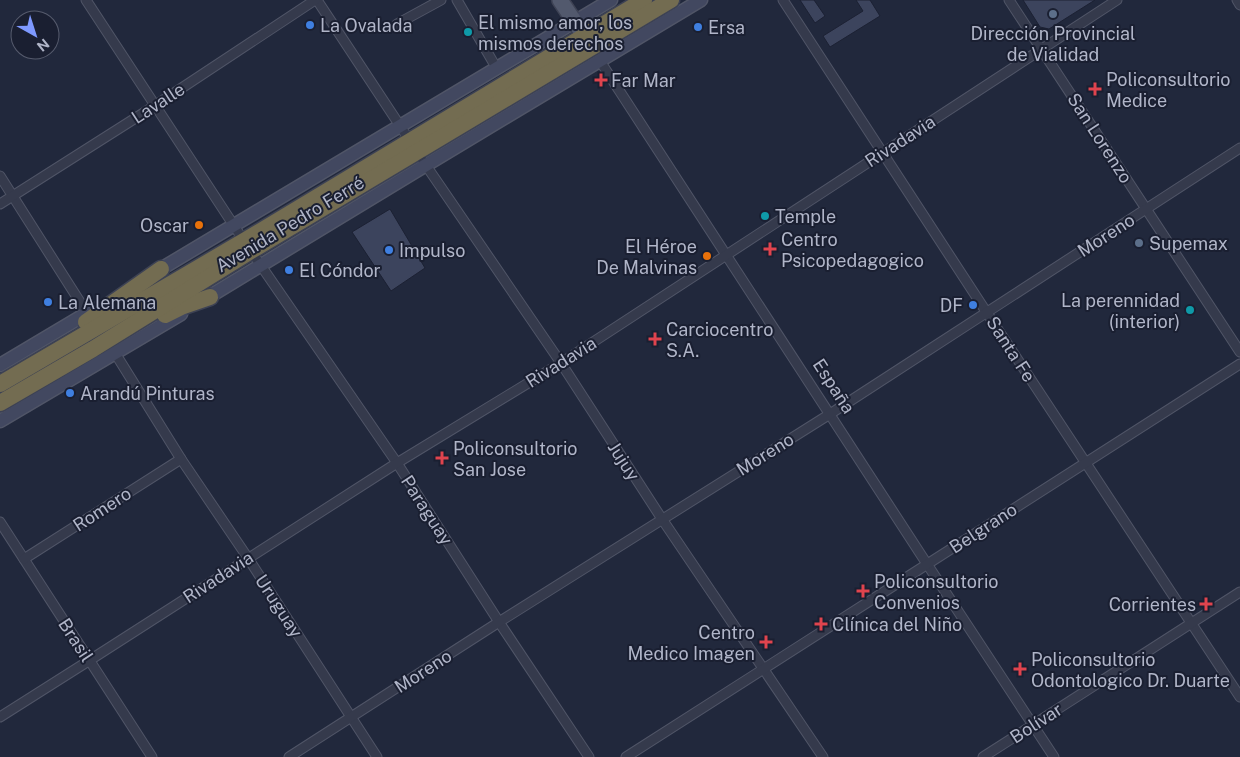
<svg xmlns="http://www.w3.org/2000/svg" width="1240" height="757" viewBox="0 0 1240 757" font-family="'Public Sans',sans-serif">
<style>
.building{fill:#3c445d;stroke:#1c2133}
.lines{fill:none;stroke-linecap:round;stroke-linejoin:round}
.street-casing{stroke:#505567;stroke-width:11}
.secondary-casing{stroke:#505567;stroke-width:15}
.primary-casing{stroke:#3e4355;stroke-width:18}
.highway-casing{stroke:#3d4254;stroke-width:19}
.street{stroke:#353a4c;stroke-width:9}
.secondary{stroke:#424860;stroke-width:12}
.primary{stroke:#52596d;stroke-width:15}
.highway{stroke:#736c51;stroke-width:16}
.service-dot{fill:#5c6f8a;stroke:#1a1f31;stroke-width:2}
.shop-dot{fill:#3f7fe0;stroke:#1a1f31;stroke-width:2}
.culture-dot{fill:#0f9aa8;stroke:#1a1f31;stroke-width:2}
.health-dot{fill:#e0444e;stroke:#1a1f31;stroke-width:2}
.food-dot{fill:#e8710a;stroke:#1a1f31;stroke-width:2}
.labels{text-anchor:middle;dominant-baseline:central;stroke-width:4;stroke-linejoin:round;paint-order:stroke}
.poi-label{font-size:18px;fill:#b0b5c8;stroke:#1a1f31;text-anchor:start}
.street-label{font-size:18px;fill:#b0b5c8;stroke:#1a1f31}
</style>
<rect width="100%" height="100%" fill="#21283c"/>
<g class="building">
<polygon points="800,0 814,0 825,16 815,23"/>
<polygon points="856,0 870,0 880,16 830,47 823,36 863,11"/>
<polygon points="1023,0 1095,0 1049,29 1040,27"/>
<polygon points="390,209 425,268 391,291 352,232"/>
</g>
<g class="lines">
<g class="street-casing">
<g id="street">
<polyline points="86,0 244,241 397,463 499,622 589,757"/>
<polyline points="317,0 412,144"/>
<polyline points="457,0 497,69"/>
<polyline points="783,0 987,313 1240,697"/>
<polyline points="1009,0 1240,352"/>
<polyline points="1237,0 1240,5"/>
<polyline points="397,24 441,0"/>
<polyline points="600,61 927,564 1054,757"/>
<polyline points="423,161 561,363 662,519 823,757"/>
<polyline points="0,176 87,313"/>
<polyline points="0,204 156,105 315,0"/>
<polyline points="115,353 181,459 248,558 377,757"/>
<polyline points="0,522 152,757"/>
<polyline points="24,559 181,459"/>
<polyline points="0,717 90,660 397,463 561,363 1117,0"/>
<polyline points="289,757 499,622 830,414 1240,148"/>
<path d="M626 757C832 627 1034 494 1240 364"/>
<polyline points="983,757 1240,592"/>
</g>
</g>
<g class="secondary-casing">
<g id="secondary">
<polyline points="154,273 611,0"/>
<polyline points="202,301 426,165 701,0"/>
<polyline points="0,365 94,309"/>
<polyline points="0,421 181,314"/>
</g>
</g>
<g class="primary-casing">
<polyline id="primary" points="560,0 591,46"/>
</g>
<g class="highway-casing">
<g id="highway">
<polyline points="165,315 181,307 210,297"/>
<polyline points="86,322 161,269"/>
<polyline points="0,384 244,241 644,0"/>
<polyline points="0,403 93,349 251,251 671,0"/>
</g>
</g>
<use href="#street" class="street"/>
<use href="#secondary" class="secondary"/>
<use href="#primary" class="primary"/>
<use href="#highway" class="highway"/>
</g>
<g class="service-dot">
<circle cx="1053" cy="14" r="5"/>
<circle cx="1139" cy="243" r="5"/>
</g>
<g class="shop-dot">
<circle cx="310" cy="25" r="5"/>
<circle cx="698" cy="27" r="5"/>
<circle cx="389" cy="250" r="5"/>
<circle cx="289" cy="270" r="5"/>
<circle cx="48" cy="302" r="5"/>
<circle cx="973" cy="305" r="5"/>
<circle cx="70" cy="393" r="5"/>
</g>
<g class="culture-dot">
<circle cx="468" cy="32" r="5"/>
<circle cx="765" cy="216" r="5"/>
<circle cx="1190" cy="310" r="5"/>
</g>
<g class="health-dot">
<path d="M598.5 72.5h5v5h5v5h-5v5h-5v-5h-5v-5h5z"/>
<path d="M1092.5 81.5h5v5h5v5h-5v5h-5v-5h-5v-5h5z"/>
<path d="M767.5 241.5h5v5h5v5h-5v5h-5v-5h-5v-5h5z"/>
<path d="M652.5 331.5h5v5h5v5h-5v5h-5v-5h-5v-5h5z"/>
<path d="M439.5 450.5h5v5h5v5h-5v5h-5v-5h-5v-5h5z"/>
<path d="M860.5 583.5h5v5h5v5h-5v5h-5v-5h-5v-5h5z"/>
<path d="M1203.5 596.5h5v5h5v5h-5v5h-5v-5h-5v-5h5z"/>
<path d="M818.5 616.5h5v5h5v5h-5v5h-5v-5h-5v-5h5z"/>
<path d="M763.5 634.5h5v5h5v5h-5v5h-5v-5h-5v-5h5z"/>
<path d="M1017.5 661.5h5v5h5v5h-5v5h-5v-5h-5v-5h5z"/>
</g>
<g class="food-dot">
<circle cx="199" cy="225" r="5"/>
<circle cx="707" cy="256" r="5"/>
</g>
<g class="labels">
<g class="poi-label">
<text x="478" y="22">El mismo amor, los<tspan x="478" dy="21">mismos derechos</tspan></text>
<text x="320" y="25">La Ovalada</text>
<text x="708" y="27">Ersa</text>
<text x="1053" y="33" text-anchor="middle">Dirección Provincial<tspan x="1053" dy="21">de Vialidad</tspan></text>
<text x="1106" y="79">Policonsultorio<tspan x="1106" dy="21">Medice</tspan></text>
<text x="611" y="80">Far Mar</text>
<text x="775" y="216">Temple</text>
<text x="189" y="225" text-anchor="end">Oscar</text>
<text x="781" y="239">Centro<tspan x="781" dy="21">Psicopedagogico</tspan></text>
<text x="1149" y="243">Supemax</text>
<text x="697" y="246" text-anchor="end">El Héroe<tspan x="697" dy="21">De Malvinas</tspan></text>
<text x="399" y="250">Impulso</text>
<text x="299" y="270">El Cóndor</text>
<text x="1180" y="300" text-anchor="end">La perennidad<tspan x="1180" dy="21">(interior)</tspan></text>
<text x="58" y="302">La Alemana</text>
<text x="963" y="305" text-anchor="end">DF</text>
<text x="666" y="329">Carciocentro<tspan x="666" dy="21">S.A.</tspan></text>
<text x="80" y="393">Arandú Pinturas</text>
<text x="453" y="448">Policonsultorio<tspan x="453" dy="21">San Jose</tspan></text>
<text x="874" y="581">Policonsultorio<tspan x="874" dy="21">Convenios</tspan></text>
<text x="1196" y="604" text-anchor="end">Corrientes</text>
<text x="832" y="624">Clínica del Niño</text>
<text x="755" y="632" text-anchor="end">Centro<tspan x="755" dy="21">Medico Imagen</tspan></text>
<text x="1031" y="659">Policonsultorio<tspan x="1031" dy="21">Odontologico Dr. Duarte</tspan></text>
</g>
<g class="street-label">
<text transform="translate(158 103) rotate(-33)">Lavalle</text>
<text transform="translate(1100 138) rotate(57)">San Lorenzo</text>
<text transform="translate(900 141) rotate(-33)">Rivadavia</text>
<text transform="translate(290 224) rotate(-31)">Avenida Pedro Ferré</text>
<text transform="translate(1106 235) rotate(-33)">Moreno</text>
<text transform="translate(1011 349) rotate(57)">Santa Fe</text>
<text transform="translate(561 362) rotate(-32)">Rivadavia</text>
<text transform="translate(834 386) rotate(57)">España</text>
<text transform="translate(765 454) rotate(-32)">Moreno</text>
<text transform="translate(624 461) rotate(57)">Jujuy</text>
<text transform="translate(102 509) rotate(-33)">Romero</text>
<text transform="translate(427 510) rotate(57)">Paraguay</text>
<text transform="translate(983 528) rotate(-33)">Belgrano</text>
<text transform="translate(218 577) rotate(-33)">Rivadavia</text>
<text transform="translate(279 606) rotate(57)">Uruguay</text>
<text transform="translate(76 640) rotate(57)">Brasil</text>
<text transform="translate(423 671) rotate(-33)">Moreno</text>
<text transform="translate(1036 723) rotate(-33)">Bolívar</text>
</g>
</g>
<g transform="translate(35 35) rotate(141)"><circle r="24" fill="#1a1f31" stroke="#565b6d"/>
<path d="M0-4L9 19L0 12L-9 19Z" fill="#7e99ff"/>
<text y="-8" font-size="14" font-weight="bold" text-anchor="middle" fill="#b0b5c8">N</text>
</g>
</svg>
